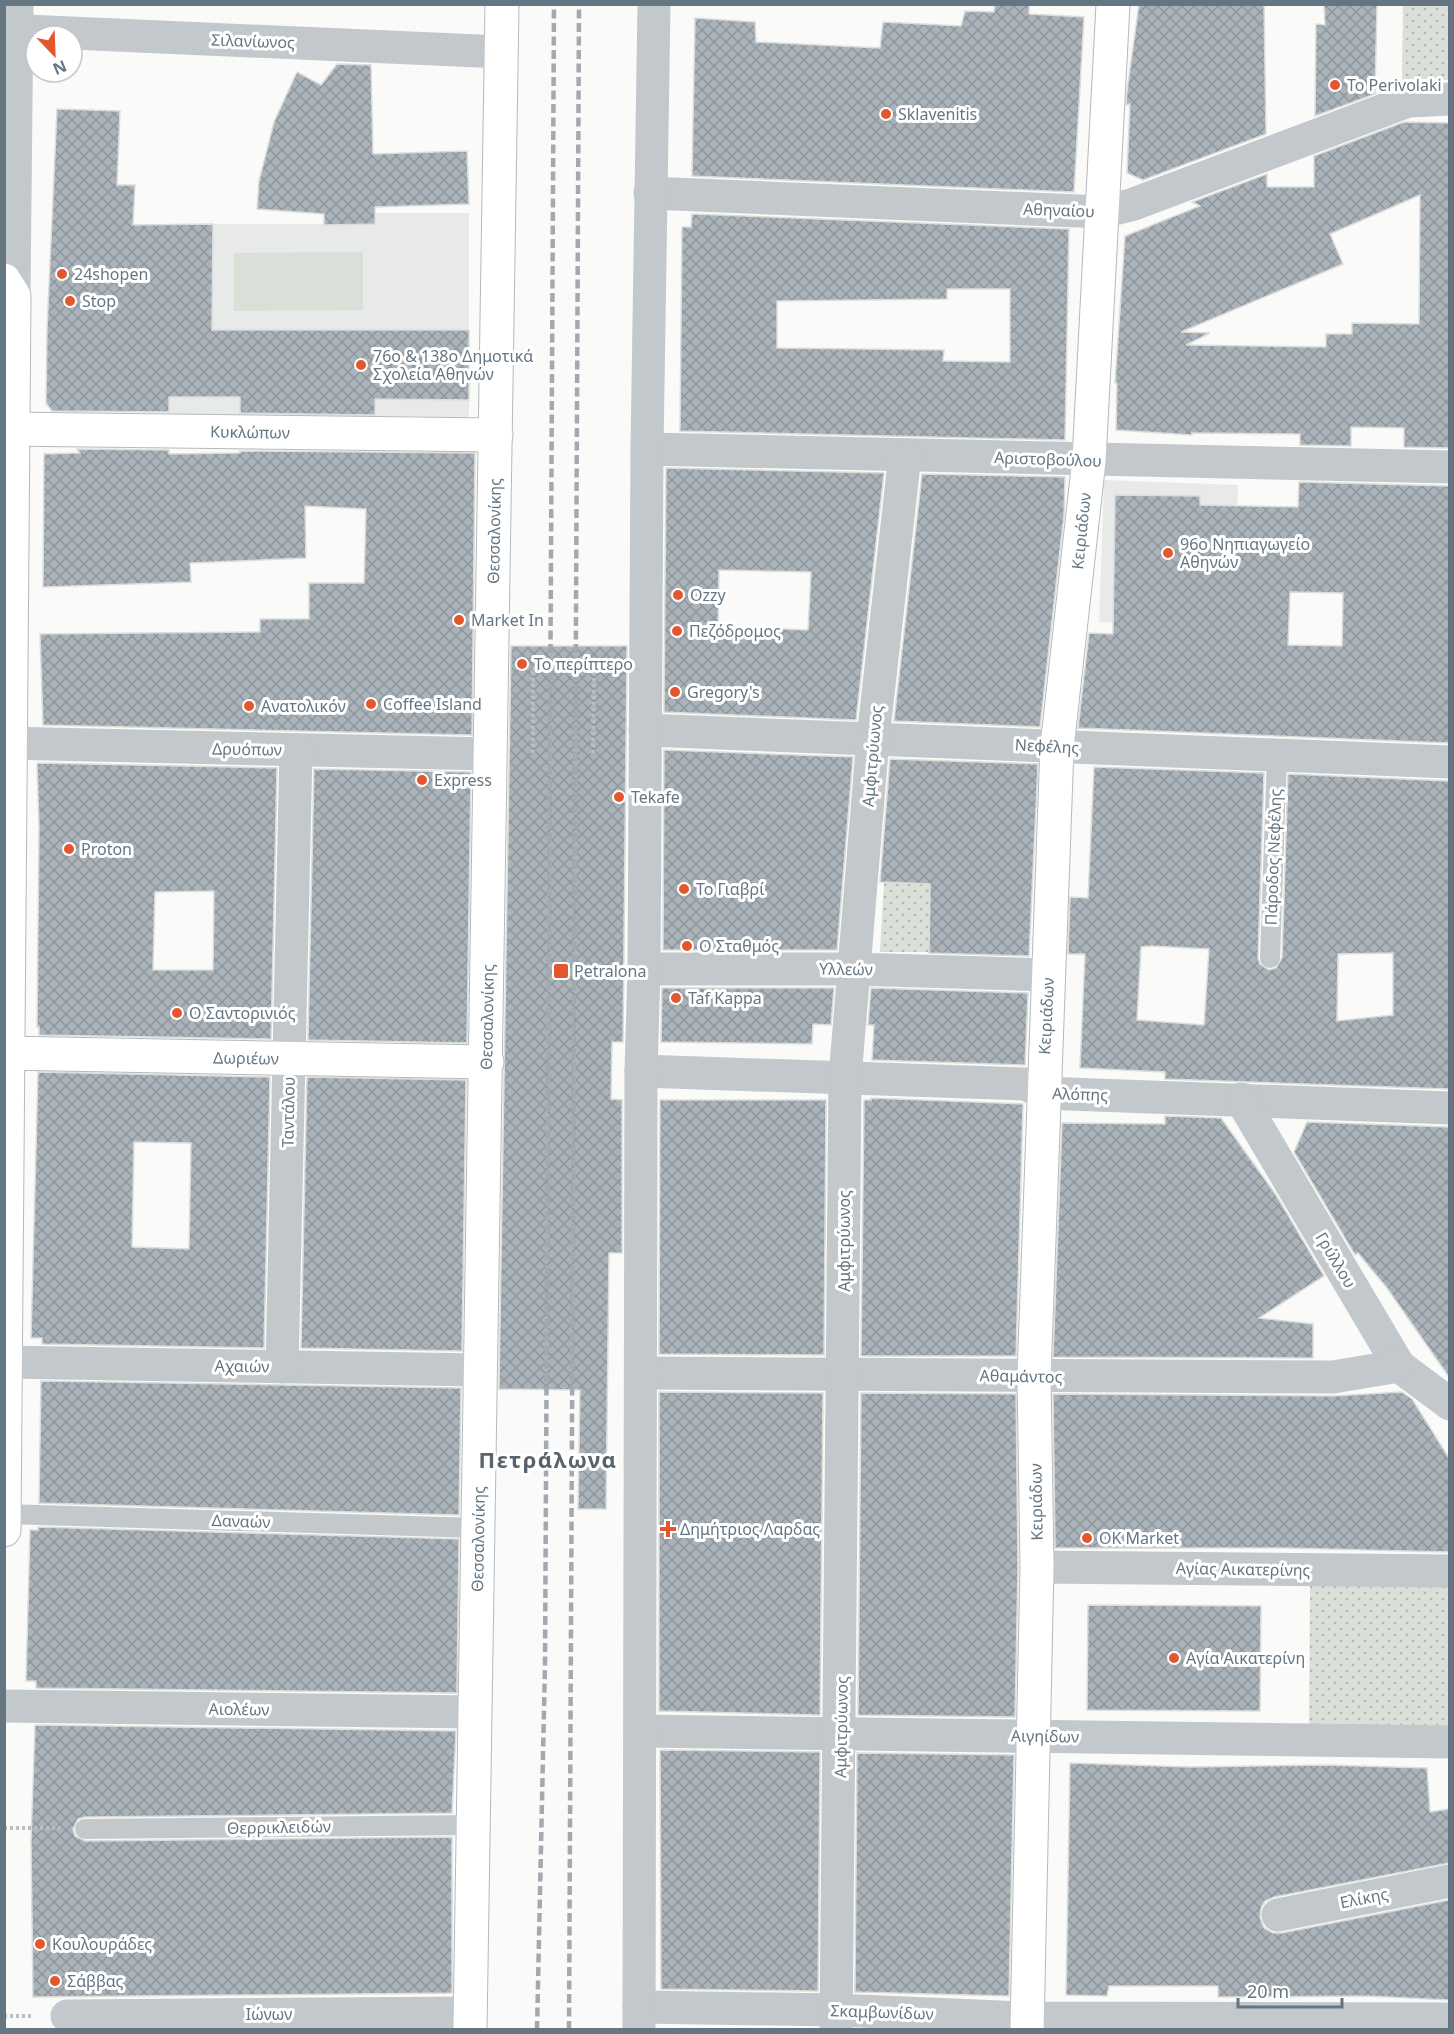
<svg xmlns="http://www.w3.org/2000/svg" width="1454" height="2034" viewBox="0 0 1454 2034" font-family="'Noto Sans',sans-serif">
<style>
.built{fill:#e8e9e9}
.green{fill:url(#green-dots)}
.pitch{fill:#dadfd7}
.building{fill:url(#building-cross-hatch);stroke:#dcdcda;stroke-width:1.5;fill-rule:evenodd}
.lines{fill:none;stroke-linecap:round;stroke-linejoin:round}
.secondary-casing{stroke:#b3babf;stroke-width:35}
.path{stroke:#bbbfc2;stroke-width:4;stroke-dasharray:3 3;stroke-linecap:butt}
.lane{stroke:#c3c8cc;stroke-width:20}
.street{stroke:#c3c8cc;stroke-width:33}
.secondary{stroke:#fff;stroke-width:33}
.rail{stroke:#a2aab0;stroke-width:4.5;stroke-dasharray:9 4.5;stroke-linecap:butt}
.path-bridge{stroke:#bbbfc2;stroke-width:4;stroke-dasharray:3 3;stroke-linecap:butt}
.poi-dot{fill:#e4572e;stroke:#fff;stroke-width:2}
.labels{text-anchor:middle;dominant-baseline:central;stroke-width:6;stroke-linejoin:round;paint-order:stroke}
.street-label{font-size:16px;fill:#657683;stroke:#fff}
.poi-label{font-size:16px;fill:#657683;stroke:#fff;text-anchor:start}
.district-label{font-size:22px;font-weight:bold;letter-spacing:1.5px;fill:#57646e;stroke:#fff}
</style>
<defs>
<pattern id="green-dots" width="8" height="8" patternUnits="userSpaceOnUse" patternTransform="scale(1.5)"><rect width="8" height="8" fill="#dadfd7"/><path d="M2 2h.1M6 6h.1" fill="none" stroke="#b4b9b4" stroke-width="1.8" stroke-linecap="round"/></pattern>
<pattern id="building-cross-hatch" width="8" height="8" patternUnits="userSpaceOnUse" patternTransform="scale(1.5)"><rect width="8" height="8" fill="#aab3b9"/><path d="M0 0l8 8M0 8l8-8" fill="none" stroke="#8e969c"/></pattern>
</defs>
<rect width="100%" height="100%" fill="#fafaf8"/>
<g class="built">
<polygon points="375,213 469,213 469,417 169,414 170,224 374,224"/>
<polygon points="1104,480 1238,485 1232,627 1099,622"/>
</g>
<g class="green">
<polygon points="1403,5 1449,5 1449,80 1402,80"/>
<polygon points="884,882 930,884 929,952 880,952"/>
<polygon points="1310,1582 1449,1582 1449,1739 1309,1738"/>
</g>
<polygon class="pitch" points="363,252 363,310 234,311 234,253"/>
<g class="building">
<polygon points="995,4 1029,4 1029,14 1084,17 1074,192 692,176 695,18 755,22 756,42 880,48 883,22 961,26 965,11 994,12"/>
<polygon points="1139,4 1264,4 1266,134 1143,180 1127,173 1130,104 1126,105 1127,91"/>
<polygon points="1324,4 1377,4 1375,94 1315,116 1316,24 1325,25"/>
<polygon points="337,64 371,65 373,154 467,151 469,204 375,207 375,224 324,225 324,214 257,209 259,181 274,122 297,72 321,85"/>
<polygon points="57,109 120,111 117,185 135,185 133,225 213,224 212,330 469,330 469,400 375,399 375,415 240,413 240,397 169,397 169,412 52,411 46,403 47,329"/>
<path d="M1404 122 1449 123V448L1404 447V428L1351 427V446L1300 445V434L1192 433V435L1116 430 1117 383H1115L1125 236 1200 206 1192 202 1267 174V187H1314V156ZM1420 195 1419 324 1352 323V334H1326V347L1186 345 1210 333 1181 332 1343 264 1330 234Z"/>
<path d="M692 214 1069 229 1065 440 680 431 682 227H691ZM947 289H1010V362L943 361 944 350 777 348V301L947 299Z"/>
<polygon points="77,449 169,450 169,454 240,453 240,451 475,453 472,735 43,725 40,634 260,632 260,619 309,619 309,583 364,583 366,509 305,506 306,558 190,563 191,582 43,587 44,454 80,453"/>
<path d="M666 468 884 473 856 720 664 712ZM719 570 811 572 808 630 718 626Z"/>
<polygon points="922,474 1065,477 1064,515 1040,727 894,721"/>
<path d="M1299 482 1449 486V743L1078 728 1089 633 1113 634 1115 495 1200 496V505L1298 507ZM1290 592 1343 593 1342 646 1288 645Z"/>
<polygon points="511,646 627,646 623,1042 612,1042 611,1099 622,1100 622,1253 609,1253 606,1509 578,1509 580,1390 499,1389"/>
<polygon points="664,750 853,757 837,950 663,950"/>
<polygon points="890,759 1038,764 1029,956 929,953 930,884 880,882"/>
<path d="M37 763 277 768 271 1039 39 1035V1027H37L39 827ZM214 891 213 970H153L155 892Z"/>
<path d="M1094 767 1264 773 1258 958 1260 964 1269 970 1276 968 1282 958 1288 774 1449 781V1089L1165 1079V1072L1080 1068 1085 954H1068L1070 897 1088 898ZM1151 946 1209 949 1204 1025 1137 1020 1141 947ZM1393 953V1015L1337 1021 1338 954Z"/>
<polygon points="314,769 471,772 467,1043 308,1040"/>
<polygon points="662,988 834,988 831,1025 813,1024 812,1044 661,1042"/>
<polygon points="871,988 1028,993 1025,1065 872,1060 874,1025 868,1025"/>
<path d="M38 1072 270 1077 264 1348 42 1344V1338H31ZM134 1142 191 1143 189 1249 132 1247Z"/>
<polygon points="307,1077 466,1080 462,1351 301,1348"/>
<polygon points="871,1098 1023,1104 1016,1356 861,1356 864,1100 871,1100"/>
<polygon points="660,1100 826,1100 824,1355 659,1354"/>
<polygon points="1165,1116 1221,1118 1276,1195 1324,1276 1259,1318 1313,1324 1313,1358 1053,1357 1062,1123 1165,1124"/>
<polygon points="1307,1122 1449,1127 1449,1377 1387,1288 1358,1253 1355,1255 1294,1152"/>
<polygon points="41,1381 461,1388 459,1515 39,1503"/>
<polygon points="659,1392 823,1393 820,1715 659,1711"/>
<polygon points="1402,1392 1412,1399 1449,1458 1449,1552 1285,1548 1055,1548 1053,1394 1333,1396"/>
<polygon points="861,1393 1016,1394 1018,1567 1015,1717 858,1715"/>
<polygon points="38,1527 459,1539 457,1693 36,1688 36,1681 26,1681 30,1530 38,1530"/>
<polygon points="1088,1605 1261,1606 1260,1711 1087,1710"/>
<polygon points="35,1725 456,1731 452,1813 85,1817 78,1819 73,1829 75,1836 85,1841 452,1837 452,1993 33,1997 31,1841"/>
<polygon points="660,1750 820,1752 818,1991 661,1989"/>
<polygon points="857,1753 1014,1755 1009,1996 855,1992"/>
<polygon points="1070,1763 1190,1767 1326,1765 1427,1768 1430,1812 1449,1809 1449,1863 1274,1897 1265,1901 1261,1908 1260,1918 1264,1928 1273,1933 1282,1933 1449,1900 1449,2000 1367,1996 1218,1997 1218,1986 1109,1986 1107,1996 1066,1995"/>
</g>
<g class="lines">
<g class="secondary-casing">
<g id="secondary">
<polyline points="4,280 14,296 4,1530"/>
<polyline points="4,429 496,435"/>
<polyline points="4,1053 487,1062"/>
<polyline points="470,2030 502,4"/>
<polyline points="1027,2030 1037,1567 1034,1376 1057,747 1089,460 1113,4"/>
</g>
</g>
<g class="path">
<polyline points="533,753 533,668"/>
<polyline points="593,753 594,669"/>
<polyline points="4,1828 60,1828"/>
<polyline points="4,2016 33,2016"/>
</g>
<g class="lane">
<polyline points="1270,958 1277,755"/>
<polyline points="5,1514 478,1528"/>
<polyline points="85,1829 473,1825"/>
</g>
<g class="street">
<polyline points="4,30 501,52"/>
<polyline points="650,193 1102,212 1131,205 1408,101 1450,99"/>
<polyline points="14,296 17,4"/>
<polyline points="647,449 1450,467"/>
<polyline points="645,730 1450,762"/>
<polyline points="4,743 490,754"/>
<polyline points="644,969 854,969 1048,975"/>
<polyline points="641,1071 1026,1084 1042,1093 1450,1108"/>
<polyline points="1241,1099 1399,1366 1450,1404"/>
<polyline points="4,1362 480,1370"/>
<polyline points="282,1367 296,750"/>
<polyline points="641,1373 1333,1377 1399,1366"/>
<polyline points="1037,1567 1450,1571"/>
<polyline points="4,1706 473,1712"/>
<polyline points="641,1731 1450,1742"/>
<polyline points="1278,1915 1450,1881"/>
<polyline points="639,2007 836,2010 1026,2018 1450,2019"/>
<polyline points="67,2016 471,2013"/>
<polyline points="639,2030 641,1071 644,969 647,449 654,4"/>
<polyline points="836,2030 845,1078 873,738 905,455"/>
</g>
<use href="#secondary" class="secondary"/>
<g class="rail">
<polyline points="537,2030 545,1664 554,4"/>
<polyline points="569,2030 579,4"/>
</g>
<polyline class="path-bridge" points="533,668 594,669"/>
</g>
<g class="poi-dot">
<circle cx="1335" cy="85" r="6"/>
<circle cx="886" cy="114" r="6"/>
<circle cx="62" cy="274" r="6"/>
<circle cx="70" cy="301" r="6"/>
<circle cx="361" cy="365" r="6"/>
<circle cx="1168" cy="553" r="6"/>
<circle cx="678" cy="595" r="6"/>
<circle cx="459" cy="620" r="6"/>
<circle cx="677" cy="631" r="6"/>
<circle cx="522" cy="664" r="6"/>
<circle cx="675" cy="692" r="6"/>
<circle cx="371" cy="704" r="6"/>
<circle cx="249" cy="706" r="6"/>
<circle cx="422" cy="780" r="6"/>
<circle cx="619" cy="797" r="6"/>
<circle cx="69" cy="849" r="6"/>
<circle cx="684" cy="889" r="6"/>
<circle cx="687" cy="946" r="6"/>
<rect x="553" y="963" width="16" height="16" rx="3"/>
<circle cx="676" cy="998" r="6"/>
<circle cx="177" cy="1013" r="6"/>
<path d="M665 1520h6v6h6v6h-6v6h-6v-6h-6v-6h6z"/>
<circle cx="1087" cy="1538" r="6"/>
<circle cx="1174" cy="1658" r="6"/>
<circle cx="40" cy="1944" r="6"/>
<circle cx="55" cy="1981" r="6"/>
</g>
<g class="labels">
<g class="street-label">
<text transform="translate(253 41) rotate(2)">Σιλανίωνος</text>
<text transform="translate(1059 210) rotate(2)">Αθηναίου</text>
<text transform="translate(250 432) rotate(1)">Κυκλώπων</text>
<text transform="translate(1048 459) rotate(2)">Αριστοβούλου</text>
<text transform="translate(494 531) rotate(-89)">Θεσσαλονίκης</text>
<text transform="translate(1081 531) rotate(-84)">Κειριάδων</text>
<text transform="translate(1047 746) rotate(3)">Νεφέλης</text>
<text transform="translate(247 749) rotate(1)">Δρυόπων</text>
<text transform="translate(872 756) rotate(-85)">Αμφιτρύωνος</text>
<text transform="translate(1273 857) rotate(-88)">Πάροδος Νεφέλης</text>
<text transform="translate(846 969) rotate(1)">Υλλεών</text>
<text transform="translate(1046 1016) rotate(-87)">Κειριάδων</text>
<text transform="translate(487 1017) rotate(-89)">Θεσσαλονίκης</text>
<text transform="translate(246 1058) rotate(1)">Δωριέων</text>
<text transform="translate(1080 1094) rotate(2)">Αλόπης</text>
<text transform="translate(288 1112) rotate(-89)">Ταντάλου</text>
<text transform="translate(844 1241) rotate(-90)">Αμφιτρύωνος</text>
<text transform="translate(1336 1260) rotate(59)">Γρύλλου</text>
<text transform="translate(242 1366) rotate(1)">Αχαιών</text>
<text transform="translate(1021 1376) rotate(1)">Αθαμάντος</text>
<text transform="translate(1036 1502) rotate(-91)">Κειριάδων</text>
<text transform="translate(241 1521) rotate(2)">Δαναών</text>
<text transform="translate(478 1539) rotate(-89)">Θεσσαλονίκης</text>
<text transform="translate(1243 1569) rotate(1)">Αγίας Αικατερίνης</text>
<text transform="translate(239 1709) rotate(1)">Αιολέων</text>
<text transform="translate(841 1727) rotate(-89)">Αμφιτρύωνος</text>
<text transform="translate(1045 1736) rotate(1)">Αιγηίδων</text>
<text transform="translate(279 1827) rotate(-1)">Θερρικλειδών</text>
<text transform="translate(1364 1898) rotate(-11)">Ελίκης</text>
<text transform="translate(882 2012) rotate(2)">Σκαμβωνίδων</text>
<text x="269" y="2014">Ιώνων</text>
</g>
<g class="poi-label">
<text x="1347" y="85">To Perivolaki</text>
<text x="898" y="114">Sklavenitis</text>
<text x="74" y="274">24shopen</text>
<text x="82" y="301">Stop</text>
<text x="373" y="356">76ο &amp; 138ο Δημοτικά<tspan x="373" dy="18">Σχολεία Αθηνών</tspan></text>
<text x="1180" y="544">96ο Νηπιαγωγείο<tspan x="1180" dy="18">Αθηνών</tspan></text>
<text x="690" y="595">Ozzy</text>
<text x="471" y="620">Market In</text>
<text x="689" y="631">Πεζόδρομος</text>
<text x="534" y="664">Το περίπτερο</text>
<text x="687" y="692">Gregory's</text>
<text x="383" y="704">Coffee Island</text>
<text x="261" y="706">Ανατολικόν</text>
<text x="434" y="780">Express</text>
<text x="631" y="797">Tekafe</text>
<text x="81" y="849">Proton</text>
<text x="696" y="889">Το Γιαβρί</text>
<text x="699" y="946">Ο Σταθμός</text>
<text x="574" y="971">Petralona</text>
<text x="688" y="998">Taf Kappa</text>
<text x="189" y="1013">Ο Σαντορινιός</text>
<text x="680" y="1529">Δημήτριος Λαρδας</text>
<text x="1099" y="1538">OK Market</text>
<text x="1186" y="1658">Αγία Αικατερίνη</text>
<text x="52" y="1944">Κουλουράδες</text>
<text x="67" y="1981">Σάββας</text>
</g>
<g class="district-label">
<text x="548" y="1459">Πετράλωνα</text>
</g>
</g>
<rect width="1454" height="2034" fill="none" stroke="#657683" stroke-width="12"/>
<g transform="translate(54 54) rotate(157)"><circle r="28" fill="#ffffff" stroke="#c1c8cd" stroke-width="1.5"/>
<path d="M0-4.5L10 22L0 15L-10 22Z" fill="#e4572e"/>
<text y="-9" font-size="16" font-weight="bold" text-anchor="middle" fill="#657683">N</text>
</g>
<path d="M1238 1998v9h104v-9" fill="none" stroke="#657683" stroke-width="3"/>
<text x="1247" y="1998" font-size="18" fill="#657683" stroke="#ffffff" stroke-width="4.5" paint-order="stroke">20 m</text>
</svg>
